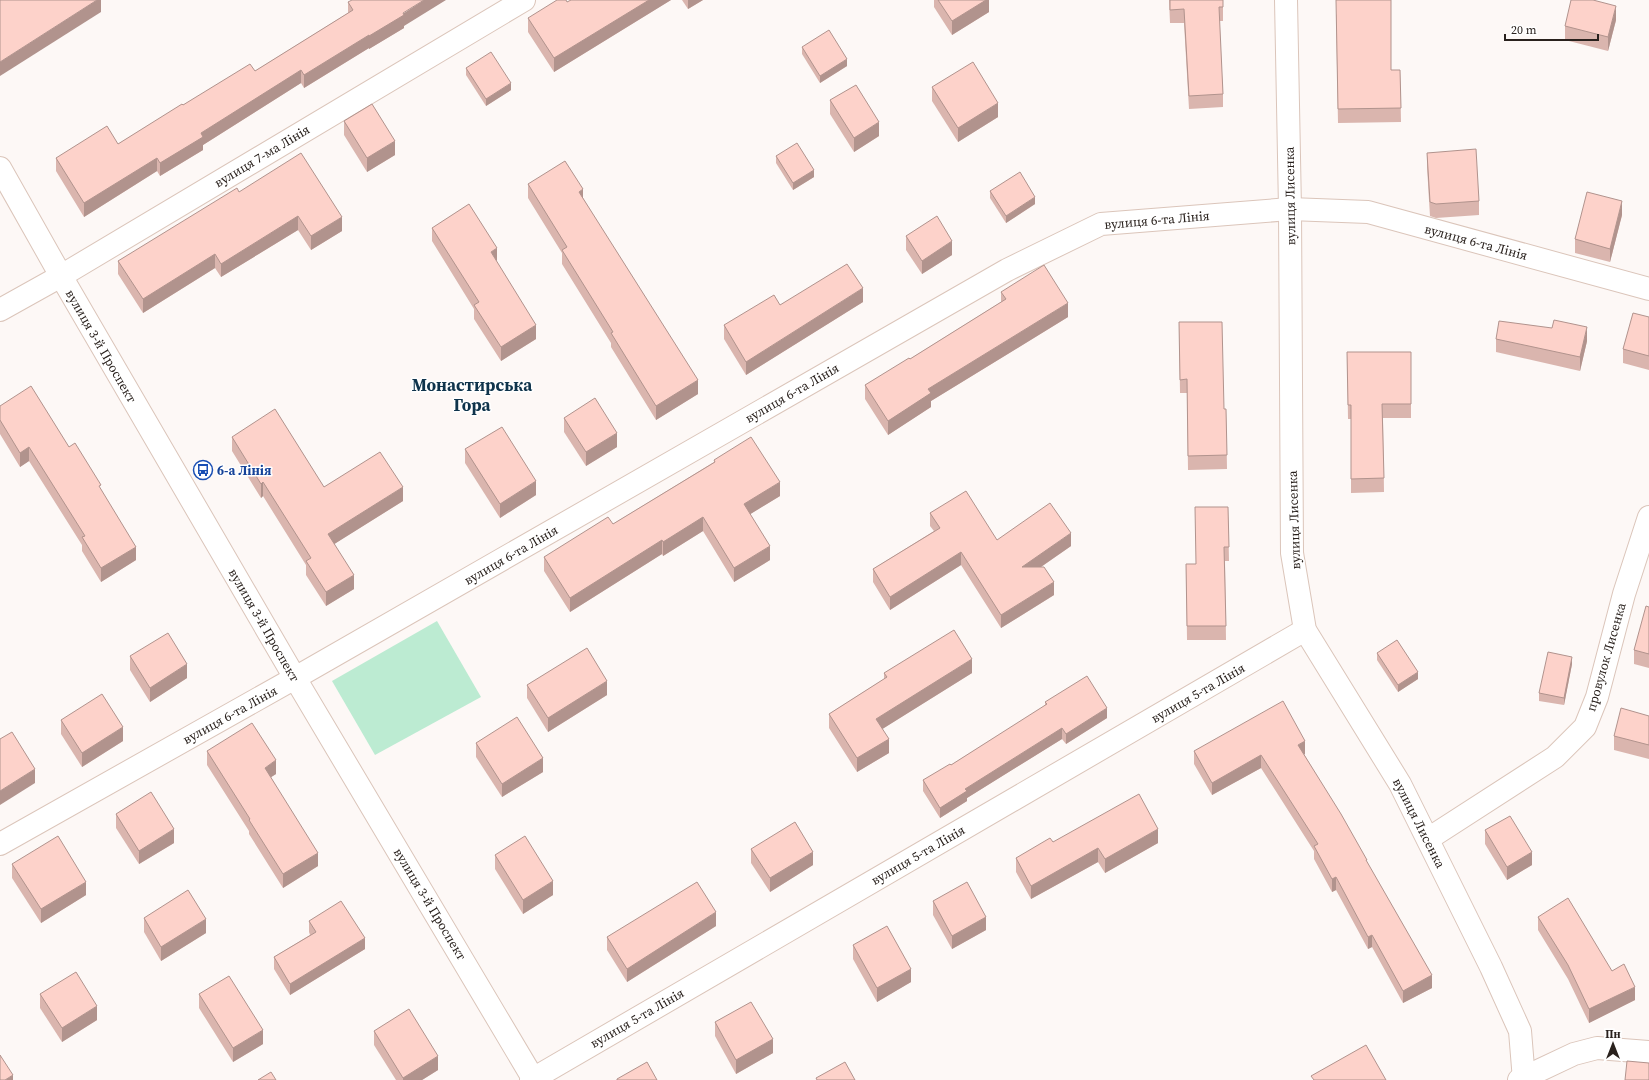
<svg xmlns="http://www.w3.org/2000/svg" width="1649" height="1080" viewBox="0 0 1649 1080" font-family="'Source Serif 4',serif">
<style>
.green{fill:#bcebd2}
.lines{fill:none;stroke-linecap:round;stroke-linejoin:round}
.minor-casing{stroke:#dbc5ba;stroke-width:24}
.minor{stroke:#fff;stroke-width:22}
.wall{fill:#dab5ae}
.shaded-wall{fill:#b1938d}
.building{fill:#fdd2ca;stroke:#b1938d}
.labels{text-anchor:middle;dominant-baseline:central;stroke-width:3;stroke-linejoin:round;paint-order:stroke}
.street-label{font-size:13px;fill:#29211d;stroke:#fff}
.transit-label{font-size:13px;font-weight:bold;fill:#164399;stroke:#fff;text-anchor:start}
.district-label{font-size:17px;font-weight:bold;fill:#0f344c;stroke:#fff}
</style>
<rect width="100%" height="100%" fill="#fdf8f6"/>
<polygon class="green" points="437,621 481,697 375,755 332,681"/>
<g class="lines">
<g class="minor-casing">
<g id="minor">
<polyline points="1286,0 1290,209 1292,553 1305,630 1400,784 1491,967 1520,1031 1524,1080"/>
<polyline points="0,168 61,276 295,678 534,1080"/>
<polyline points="0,310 61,276 524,0"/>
<polyline points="1428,839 1555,757 1585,727 1597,697 1624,594 1649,517"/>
<polyline points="0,844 295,678 1007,270 1101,224 1290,209 1368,212 1649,289"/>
<polyline points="531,1080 1305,630"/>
<polyline points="1519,1080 1574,1054 1597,1048 1649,1052"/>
</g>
</g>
<use href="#minor" class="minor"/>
</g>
<g class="wall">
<polygon points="571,0 671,0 554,72 528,32 528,18 567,2"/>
<polygon points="682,0 703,0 688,9"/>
<polygon points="934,0 989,0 989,12 952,35 934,7"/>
<polygon points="1169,0 1223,0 1223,21 1219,21 1223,94 1223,107 1189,109 1184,23 1170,23"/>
<polygon points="348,2 404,26 404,28 369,49 369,48 304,88 301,83 203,145 203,150 160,176 157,171 84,217 56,171 56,158 118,144 183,105 255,71 348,13"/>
<polygon points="1336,14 1391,70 1400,70 1401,122 1338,123"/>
<polygon points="1616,20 1608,51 1565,40 1565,26"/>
<polygon points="802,47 847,66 820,83 802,54"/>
<polygon points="466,68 511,90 486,106 466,75"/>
<polygon points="932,87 998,117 958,142 932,101"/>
<polygon points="830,100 879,136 854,152 830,114"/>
<polygon points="344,121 395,155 367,172 344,135"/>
<polygon points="1427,153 1479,201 1479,215 1436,218 1430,216 1427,167"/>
<polygon points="776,156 814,177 793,190 776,163"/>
<polygon points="528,184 583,198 698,394 656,420 611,347 611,343 562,264 562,253 528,198"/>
<polygon points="990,191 1035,204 1006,223 990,198"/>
<polygon points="239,192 342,231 311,250 298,230 221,277 215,268 143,313 118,274 118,261"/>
<polygon points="1622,215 1610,262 1575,253 1575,239"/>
<polygon points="432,228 497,262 536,339 501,361 474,319 474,309 432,241"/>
<polygon points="906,236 952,255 922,274 906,250"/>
<polygon points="1001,292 1068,317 931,401 931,407 888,435 865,399 865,385 910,359 1001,302"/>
<polygon points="863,302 746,375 724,339 724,325 780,305"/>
<polygon points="1649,317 1649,370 1623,363 1623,349"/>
<polygon points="1179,322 1224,409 1226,409 1227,469 1188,470 1187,393 1180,393"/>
<polygon points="1552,328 1587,341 1580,371 1496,352 1496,339"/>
<polygon points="1347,352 1411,352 1411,418 1383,418 1384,492 1351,493 1351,419 1348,419"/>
<polygon points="0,406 69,447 101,490 136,560 101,582 82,551 82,545 29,461 20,467 0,434"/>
<polygon points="564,418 617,447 586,466 564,432"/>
<polygon points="232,437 324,487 403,501 334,544 354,589 326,606 306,575 306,565 263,496 261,498 232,451"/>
<polygon points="465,449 536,495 500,518 465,463"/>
<polygon points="714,460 780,496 750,514 770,560 734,582 703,531 663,556 662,554 570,612 544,571 544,557 613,524 714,462"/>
<polygon points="1228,507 1229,561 1225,561 1226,640 1187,640 1186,564 1196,564"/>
<polygon points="930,513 997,540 1071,546 1041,567 1054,595 1001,628 961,565 890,610 873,582 873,569 934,531 930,526"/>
<polygon points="1649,607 1649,668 1634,664 1634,650"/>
<polygon points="1377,653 1418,679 1398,692 1377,660"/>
<polygon points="130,656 187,678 150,702 130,670"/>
<polygon points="1572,664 1564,705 1539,701 1539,693"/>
<polygon points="884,673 972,673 882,729 889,753 857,772 829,728 829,714 884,679"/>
<polygon points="527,685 607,695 548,732 527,698"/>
<polygon points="1045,702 1107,718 1066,744 1062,739 967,798 967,801 940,818 923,791 923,780 951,765 1045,706"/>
<polygon points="1649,716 1649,759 1614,750 1614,736"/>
<polygon points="61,720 123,741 82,767 61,734"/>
<polygon points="476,743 543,772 502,797 476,757"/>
<polygon points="207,751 276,774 271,777 318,866 283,888 249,834 249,831 207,765"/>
<polygon points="1194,751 1305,754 1304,754 1367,863 1432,988 1403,1003 1372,947 1368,949 1336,890 1332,892 1314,859 1314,851 1261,768 1212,795 1194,764"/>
<polygon points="116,814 174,843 139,864 116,828"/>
<polygon points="1485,830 1532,865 1507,880 1485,844"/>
<polygon points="1053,842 1158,843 1105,873 1098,862 1031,899 1016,872 1016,858"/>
<polygon points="751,849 813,865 770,892 751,863"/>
<polygon points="495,855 553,895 523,914 495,869"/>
<polygon points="12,864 86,895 41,923 12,878"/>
<polygon points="933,901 986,930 952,949 933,915"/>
<polygon points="1538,917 1612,971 1635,1000 1589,1023 1568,979 1538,930"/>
<polygon points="144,918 206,933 161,961 144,932"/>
<polygon points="309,921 365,949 290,995 274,969 274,957 310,935 309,932"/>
<polygon points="716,926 627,982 607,950 607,937"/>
<polygon points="853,945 911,982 877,1002 853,959"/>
<polygon points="40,994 97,1020 62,1042 40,1008"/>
<polygon points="199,994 263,1044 233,1062 199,1008"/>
<polygon points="715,1022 773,1053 736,1074 715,1036"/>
<polygon points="374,1031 438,1070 422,1080 396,1080 374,1045"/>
</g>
<g class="shaded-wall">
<polygon points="97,0 101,0 101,12 0,76 0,62"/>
<polygon points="424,0 446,0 404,26 404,28 369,49 369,36"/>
<polygon points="649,0 671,0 554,72 554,58"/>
<polygon points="688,0 703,0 688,9"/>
<polygon points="986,0 989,0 989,12 952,35 952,21"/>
<polygon points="1616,6 1616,20 1608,51 1608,37"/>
<polygon points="369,35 369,48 304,88 304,75"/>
<polygon points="847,59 847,66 820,83 820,76"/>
<polygon points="301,70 301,83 203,145 203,150 160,176 160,163 201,133"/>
<polygon points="511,83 511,90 486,106 486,99"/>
<polygon points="998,103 998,117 958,142 958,128"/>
<polygon points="879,122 879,136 854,152 854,138"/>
<polygon points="395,141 395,155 367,172 367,158"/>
<polygon points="157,158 157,171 84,217 84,203"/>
<polygon points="814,170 814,177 793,190 793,183"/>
<polygon points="583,189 583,203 579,192"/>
<polygon points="1035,197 1035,204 1006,223 1006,216"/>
<polygon points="1622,201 1622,215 1610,262 1610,249"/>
<polygon points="298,216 298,230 221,277 221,264"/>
<polygon points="342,217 342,231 311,250 311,236"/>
<polygon points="952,241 952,255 922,274 922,261"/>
<polygon points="497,248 497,262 491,252"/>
<polygon points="215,254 215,268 143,313 143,299"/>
<polygon points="863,288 863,302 746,375 746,362"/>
<polygon points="1068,303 1068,317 931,401 931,407 888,435 888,421 928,389"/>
<polygon points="536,325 536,339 501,361 501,347"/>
<polygon points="1587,327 1587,341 1580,371 1580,357"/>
<polygon points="698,380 698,394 656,420 656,406"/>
<polygon points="617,433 617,447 586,466 586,452"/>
<polygon points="29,447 29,461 20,467 20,453"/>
<polygon points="536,481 536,495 500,518 500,504"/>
<polygon points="263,482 263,496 261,498 261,484"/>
<polygon points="780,482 780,496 744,518 744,504"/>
<polygon points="403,487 403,501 328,548 328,534"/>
<polygon points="703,517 703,531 663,556 663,542"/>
<polygon points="1071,533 1071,546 1022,580 1022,567"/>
<polygon points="662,540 662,554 570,612 570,598"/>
<polygon points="770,546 770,560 734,582 734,568"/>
<polygon points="136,547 136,560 101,582 101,568"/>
<polygon points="961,552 961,565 890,610 890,597"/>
<polygon points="354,575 354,589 326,606 326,592"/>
<polygon points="1054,582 1054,595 1001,628 1001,615"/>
<polygon points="1572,657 1572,664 1564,705 1564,698"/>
<polygon points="972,659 972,673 876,733 876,719"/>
<polygon points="187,664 187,678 150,702 150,688"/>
<polygon points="1418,672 1418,679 1398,692 1398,685"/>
<polygon points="607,681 607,695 548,732 548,718"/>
<polygon points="1107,708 1107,718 1066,744 1066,734"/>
<polygon points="123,727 123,741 82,767 82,753"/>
<polygon points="1062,728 1062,739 967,798 967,801 940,818 940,808 965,789"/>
<polygon points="889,739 889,753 857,772 857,758"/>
<polygon points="1305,741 1305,754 1298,758 1298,745"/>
<polygon points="1261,755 1261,768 1212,795 1212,783"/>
<polygon points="543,758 543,772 502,797 502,784"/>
<polygon points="276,760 276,774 265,781 265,768"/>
<polygon points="35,769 35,783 0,805 0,791"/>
<polygon points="174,829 174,843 139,864 139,851"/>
<polygon points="1158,829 1158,843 1105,873 1105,859"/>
<polygon points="1098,848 1098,862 1031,899 1031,886"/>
<polygon points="813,852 813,865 770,892 770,878"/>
<polygon points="1532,852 1532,865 1507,880 1507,867"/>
<polygon points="318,853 318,866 283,888 283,874"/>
<polygon points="1336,877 1336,890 1332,892 1332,879"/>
<polygon points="553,881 553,895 523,914 523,900"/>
<polygon points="86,882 86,895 41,923 41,909"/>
<polygon points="716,912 716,926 627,982 627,969"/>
<polygon points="986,917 986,930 952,949 952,936"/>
<polygon points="206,919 206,933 161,961 161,947"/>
<polygon points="1372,935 1372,947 1368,949 1368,937"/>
<polygon points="365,938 365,949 290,995 290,984"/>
<polygon points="911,969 911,982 877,1002 877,988"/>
<polygon points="1432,975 1432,988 1403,1003 1403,991"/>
<polygon points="1635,987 1635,1000 1589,1023 1589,1009"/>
<polygon points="97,1006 97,1020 62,1042 62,1028"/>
<polygon points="263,1030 263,1044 233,1062 233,1048"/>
<polygon points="773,1039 773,1053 736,1074 736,1060"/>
<polygon points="438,1056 438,1070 422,1080 403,1080 403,1078"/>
<polygon points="13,1075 13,1080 5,1080"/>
</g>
<g class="building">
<polygon points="0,0 97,0 0,62"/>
<polygon points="352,0 424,0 403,13 404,15 369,36 369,35 304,75 301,70 201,133 203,137 160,163 157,158 84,203 56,158 107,126 118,144 182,104 183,105 250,64 255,71 353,10 348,2"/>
<polygon points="557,0 566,0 567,2 571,0 649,0 554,58 528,18"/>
<polygon points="938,0 986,0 952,21"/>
<polygon points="1170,0 1223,0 1223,7 1219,7 1223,94 1189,96 1184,9 1170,10"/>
<polygon points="1336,0 1391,0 1391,70 1400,70 1401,108 1338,109"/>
<polygon points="1571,0 1593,0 1616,6 1608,37 1565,26"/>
<polygon points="829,30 847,59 820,76 802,47"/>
<polygon points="491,52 511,83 486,99 466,68"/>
<polygon points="973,62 998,103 958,128 932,87"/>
<polygon points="856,85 879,122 854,138 830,100"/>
<polygon points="372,104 395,141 367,158 344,121"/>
<polygon points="797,143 814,170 793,183 776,156"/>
<polygon points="1476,149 1479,201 1436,204 1430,202 1427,153"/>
<polygon points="301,153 342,217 311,236 298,216 221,264 215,254 143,299 118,261 237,188 239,192"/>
<polygon points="565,161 583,189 579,192 698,380 656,406 611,333 613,332 562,250 567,247 528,184"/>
<polygon points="1020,172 1035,197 1006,216 990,191"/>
<polygon points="1587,192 1622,201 1610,249 1575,239"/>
<polygon points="469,204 497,248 491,252 536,325 501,347 474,305 479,302 432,228"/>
<polygon points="937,216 952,241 922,261 906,236"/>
<polygon points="847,264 863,288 746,362 724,325 774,295 780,305"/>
<polygon points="1044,265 1068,303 928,389 931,393 888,421 865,385 909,358 910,359 1006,299 1001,292"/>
<polygon points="1633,313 1649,317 1649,356 1623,349"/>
<polygon points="1554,320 1587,327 1580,357 1496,339 1499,321 1552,328"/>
<polygon points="1179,322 1222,322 1224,409 1226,409 1227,455 1188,456 1187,379 1180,380"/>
<polygon points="1347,352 1411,352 1411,404 1382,404 1384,478 1351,479 1351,405 1348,405"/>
<polygon points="31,386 69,447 75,443 101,485 99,486 136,547 101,568 82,537 85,536 29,447 20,453 0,420 0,406"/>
<polygon points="595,398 617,433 586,452 564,418"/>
<polygon points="275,409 324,487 380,452 403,487 328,534 354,575 326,592 306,561 311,558 263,482 261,484 232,437"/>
<polygon points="502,427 536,481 500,504 465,449"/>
<polygon points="751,437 780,482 744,504 770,546 734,568 703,517 663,542 662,540 570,598 544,557 608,517 613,524 715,462 714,460"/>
<polygon points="966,491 997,540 1050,503 1071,533 1022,567 1044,567 1054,582 1001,615 961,552 890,597 873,569 940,528 930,513"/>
<polygon points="1195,507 1228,507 1229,547 1224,547 1226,626 1187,626 1186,564 1196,564"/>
<polygon points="1646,606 1649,607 1649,654 1634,650"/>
<polygon points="954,630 972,659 876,719 889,739 857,758 829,714 887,677 884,673"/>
<polygon points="168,633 187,664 150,688 130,656"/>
<polygon points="1397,640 1418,672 1398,685 1377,653"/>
<polygon points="587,648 607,681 548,718 527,685"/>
<polygon points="1548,652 1572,657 1564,698 1539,693"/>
<polygon points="1087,676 1107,708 1066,734 1062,728 965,789 967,791 940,808 923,780 950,764 951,765 1047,704 1045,702"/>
<polygon points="102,694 123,727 82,753 61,720"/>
<polygon points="1283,701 1305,741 1298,745 1341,814 1367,860 1366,860 1432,975 1403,991 1372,935 1368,937 1336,877 1332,879 1314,846 1318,844 1261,755 1212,783 1194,751"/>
<polygon points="1621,708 1649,716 1649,745 1614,736"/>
<polygon points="517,717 543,758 502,784 476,743"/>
<polygon points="252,723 276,760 265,768 318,853 283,874 249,820 250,819 207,751"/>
<polygon points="12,732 35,769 0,791 0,739"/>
<polygon points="151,792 174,829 139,851 116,814"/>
<polygon points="1139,794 1158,829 1105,859 1098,848 1031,886 1016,858 1050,838 1053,842"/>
<polygon points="1510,816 1532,852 1507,867 1485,830"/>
<polygon points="795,822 813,852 770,878 751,849"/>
<polygon points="58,836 86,882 41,909 12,864"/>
<polygon points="525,836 553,881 523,900 495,855"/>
<polygon points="697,882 716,912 627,969 607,937"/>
<polygon points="967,882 986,917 952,936 933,901"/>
<polygon points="188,890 206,919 161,947 144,918"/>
<polygon points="1568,898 1612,971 1624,964 1635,987 1589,1009 1568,965 1538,917"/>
<polygon points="341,901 365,938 290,984 274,957 316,932 309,921"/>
<polygon points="887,926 911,969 877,988 853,945"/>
<polygon points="76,972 97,1006 62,1028 40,994"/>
<polygon points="229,976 263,1030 233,1048 199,994"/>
<polygon points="751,1002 773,1039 736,1060 715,1022"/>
<polygon points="409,1009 438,1056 403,1078 374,1031"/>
<polygon points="1366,1045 1386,1080 1314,1080 1311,1076"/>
<polygon points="0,1055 13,1075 5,1080 0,1080"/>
<polygon points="1627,1061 1649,1063 1649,1080 1625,1080"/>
<polygon points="647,1062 657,1080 617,1080 617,1079"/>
<polygon points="845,1062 855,1080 817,1080 816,1078"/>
<polygon points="271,1072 276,1080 258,1080"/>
</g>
<defs>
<g id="bus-ring" transform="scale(1)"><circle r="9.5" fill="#fff" stroke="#1a4fb4" stroke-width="1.5"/><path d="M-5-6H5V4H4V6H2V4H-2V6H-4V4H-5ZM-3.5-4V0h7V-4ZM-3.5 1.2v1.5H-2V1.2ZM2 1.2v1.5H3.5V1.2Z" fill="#1a4fb4"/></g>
</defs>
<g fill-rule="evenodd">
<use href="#bus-ring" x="203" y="470"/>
</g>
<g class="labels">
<g class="street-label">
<text transform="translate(262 156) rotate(-31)">вулиця 7-ма Лінія</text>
<text transform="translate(1290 196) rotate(-91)">вулиця Лисенка</text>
<text transform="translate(1157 220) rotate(-5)">вулиця 6-та Лінія</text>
<text transform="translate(1476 242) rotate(15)">вулиця 6-та Лінія</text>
<text transform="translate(101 346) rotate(60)">вулиця 3-й Проспект</text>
<text transform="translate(792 393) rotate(-30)">вулиця 6-та Лінія</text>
<text transform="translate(1294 520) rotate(-92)">вулиця Лисенка</text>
<text transform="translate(511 555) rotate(-30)">вулиця 6-та Лінія</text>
<text transform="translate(264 625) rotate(60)">вулиця 3-й Проспект</text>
<text transform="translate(1606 657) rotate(-74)">провулок Лисенка</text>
<text transform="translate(1198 693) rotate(-30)">вулиця 5-та Лінія</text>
<text transform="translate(230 715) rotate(-29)">вулиця 6-та Лінія</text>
<text transform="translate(1419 823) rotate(63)">вулиця Лисенка</text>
<text transform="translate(918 855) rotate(-30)">вулиця 5-та Лінія</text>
<text transform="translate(430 904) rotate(59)">вулиця 3-й Проспект</text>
<text transform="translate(637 1018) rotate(-30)">вулиця 5-та Лінія</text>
</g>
<g class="transit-label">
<text x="217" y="470">6-а Лінія</text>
</g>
<g class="district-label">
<text x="472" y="385">Монастирська<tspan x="472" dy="20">Гора</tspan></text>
</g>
</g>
<g transform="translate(1613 1044)" stroke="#ffffff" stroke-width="3" paint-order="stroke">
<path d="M0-3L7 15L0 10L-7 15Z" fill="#29211d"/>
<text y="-6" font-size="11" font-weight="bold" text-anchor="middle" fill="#29211d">Пн</text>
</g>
<path d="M1505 34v6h93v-6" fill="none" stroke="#29211d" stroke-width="2"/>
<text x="1511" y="34" font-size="12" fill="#29211d" stroke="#ffffff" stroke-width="3" paint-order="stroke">20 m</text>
</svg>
